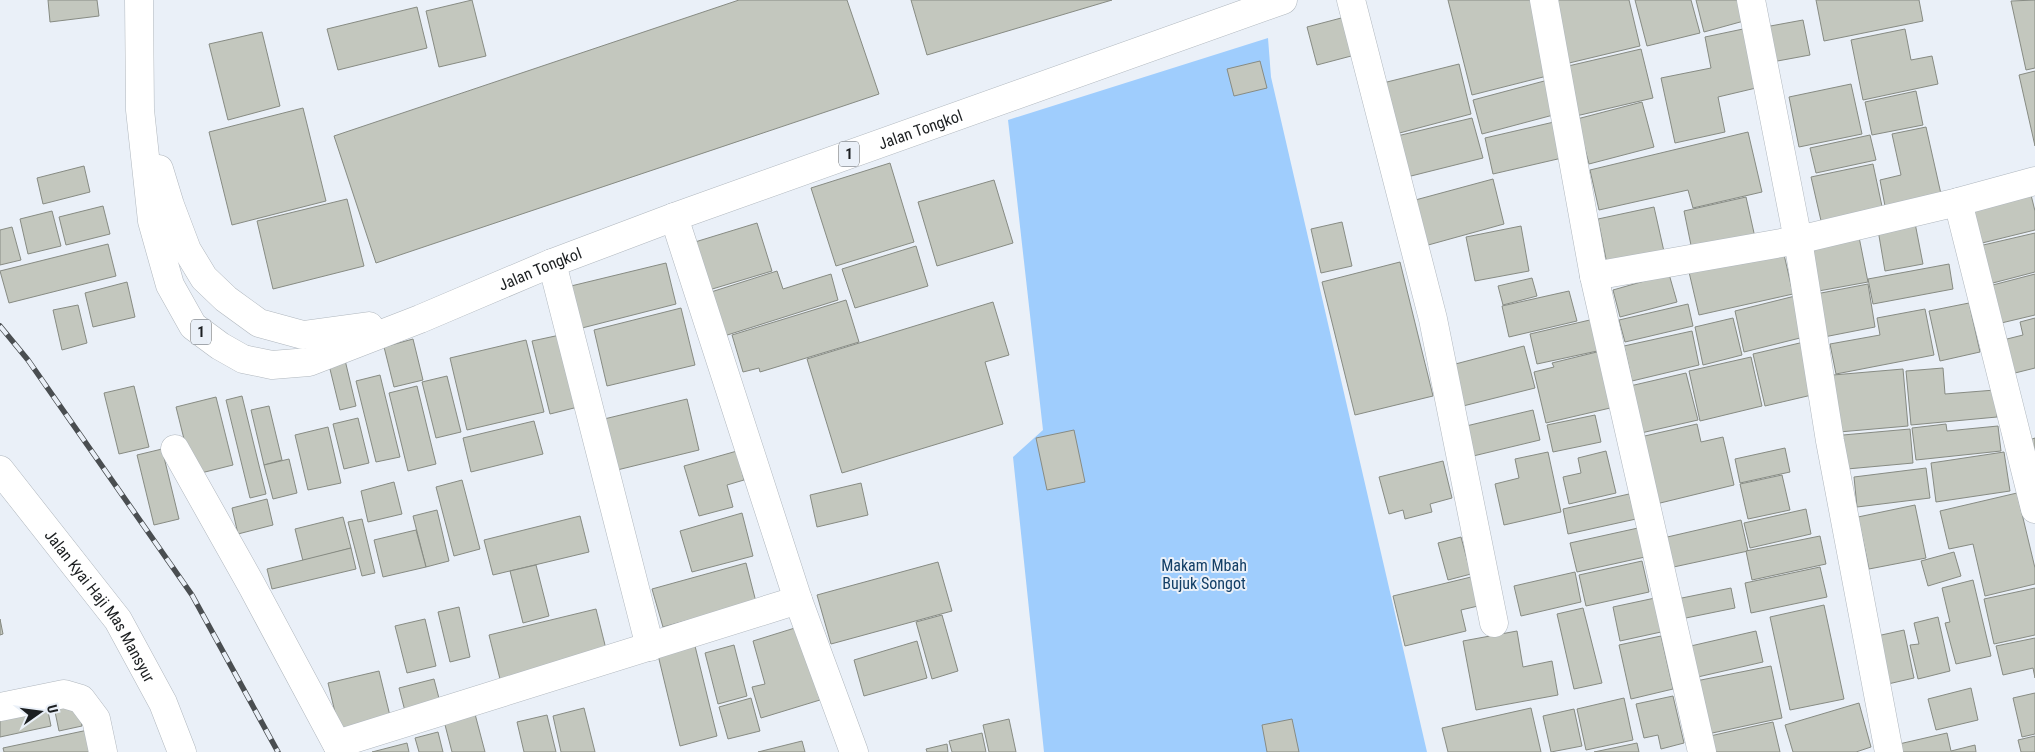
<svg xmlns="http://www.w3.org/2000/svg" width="2035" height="752" viewBox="0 0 2035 752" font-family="'Roboto Condensed',sans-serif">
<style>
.green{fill:#9fcdfd}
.building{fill:#c3c7be;stroke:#878b83}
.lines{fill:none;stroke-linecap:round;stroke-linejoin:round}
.minor-casing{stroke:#b0b7be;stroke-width:29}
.major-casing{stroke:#b0b7be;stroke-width:29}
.highway-casing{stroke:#b0b7be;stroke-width:29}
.minor{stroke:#fff;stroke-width:28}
.major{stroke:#fff;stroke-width:28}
.highway{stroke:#fff;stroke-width:28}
.rail-casing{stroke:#4a4e51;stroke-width:5.5}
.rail{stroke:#eaf0f8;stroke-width:4;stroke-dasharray:11;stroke-linecap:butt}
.labels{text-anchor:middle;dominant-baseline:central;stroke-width:4;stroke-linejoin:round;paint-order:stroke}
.shield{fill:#eaf0f8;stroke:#5a5e62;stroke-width:1}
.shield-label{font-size:15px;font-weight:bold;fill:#1c1f21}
.street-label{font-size:16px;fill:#1c1f21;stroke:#eaf0f8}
.park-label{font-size:16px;fill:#123e66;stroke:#eaf0f8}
</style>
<rect width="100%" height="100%" fill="#eaf0f8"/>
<polygon class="green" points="1268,38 1271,77 1427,752 1044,752 1013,457 1043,430 1008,120"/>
<g class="building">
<polygon points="48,0 97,0 99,16 50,22"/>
<polygon points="472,0 486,56 439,67 426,11"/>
<polygon points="739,0 847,0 879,94 376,263 334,136"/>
<polygon points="911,0 1112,0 927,55"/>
<polygon points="1448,0 1532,0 1551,75 1472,95"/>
<polygon points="1549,0 1629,0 1640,46 1565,64"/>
<polygon points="1635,0 1691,0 1700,33 1647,46"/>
<polygon points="1696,0 1746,0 1751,19 1704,32"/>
<polygon points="1816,0 1919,0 1923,21 1824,41"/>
<polygon points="2035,0 2035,68 2026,70 2011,1"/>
<polygon points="417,7 427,48 338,70 327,29"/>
<polygon points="1345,17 1355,55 1317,65 1307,27"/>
<polygon points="1803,20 1810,55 1772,62 1765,27"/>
<polygon points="1743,29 1756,88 1718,97 1725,132 1675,143 1661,78 1711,68 1705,37"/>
<polygon points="1905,29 1911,60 1932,56 1938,84 1863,100 1851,40"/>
<polygon points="262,32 280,106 228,120 209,44"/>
<polygon points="1641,49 1653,98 1576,116 1564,67"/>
<polygon points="1260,61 1267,88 1234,96 1227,69"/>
<polygon points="1459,64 1471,114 1392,135 1379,84"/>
<polygon points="2035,71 2035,146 2019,75"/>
<polygon points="1548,80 1557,114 1482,134 1473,100"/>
<polygon points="1851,84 1862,134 1799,147 1789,97"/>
<polygon points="1916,91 1923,125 1872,135 1865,102"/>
<polygon points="1642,102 1654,147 1589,164 1577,119"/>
<polygon points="303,108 326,201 232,225 209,132"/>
<polygon points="1472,118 1483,158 1403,178 1393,137"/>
<polygon points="1554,122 1562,158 1493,174 1485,138"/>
<polygon points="1926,127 1941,194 1885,206 1880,180 1901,175 1892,134"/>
<polygon points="1748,132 1762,192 1693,208 1688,190 1599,210 1590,170"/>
<polygon points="1870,135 1876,160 1816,173 1810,148"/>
<polygon points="890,163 914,242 836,266 811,188"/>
<polygon points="1873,164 1883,211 1822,225 1811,177"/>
<polygon points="84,166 90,192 43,204 37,178"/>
<polygon points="1493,179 1504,224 1421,247 1408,202"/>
<polygon points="994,180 1013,243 937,266 918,202"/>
<polygon points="2031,195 2035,211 2035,230 1978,244 1970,210"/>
<polygon points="1746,197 1756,242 1693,255 1684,211"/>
<polygon points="347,199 364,266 273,289 257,221"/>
<polygon points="103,206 110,234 66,245 59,217"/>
<polygon points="1654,207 1665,256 1608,269 1598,219"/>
<polygon points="52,211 61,246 28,254 20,219"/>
<polygon points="1342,222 1352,266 1321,273 1311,229"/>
<polygon points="757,223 772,271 709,290 695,242"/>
<polygon points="1915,223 1923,264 1885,271 1878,230"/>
<polygon points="1521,226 1529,271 1475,281 1466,237"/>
<polygon points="12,227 21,260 0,265 0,230"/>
<polygon points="2035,233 2035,272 1989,284 1979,246"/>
<polygon points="1859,237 1868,282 1813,292 1805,247"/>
<polygon points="108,244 116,276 9,303 0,271"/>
<polygon points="916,246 928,286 855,308 842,269"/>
<polygon points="1783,250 1793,294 1699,315 1689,272"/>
<polygon points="1400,262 1433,396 1355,415 1322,282"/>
<polygon points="666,263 676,304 582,328 571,286"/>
<polygon points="1949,264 1953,289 1873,304 1868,279"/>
<polygon points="777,271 783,289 831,274 838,300 721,337 708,293"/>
<polygon points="1669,274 1677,302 1620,317 1613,290"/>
<polygon points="2035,274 2035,315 1997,324 1989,286"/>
<polygon points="1532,278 1537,296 1503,305 1498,286"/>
<polygon points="127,282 135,317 93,327 85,293"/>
<polygon points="1868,284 1875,327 1824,337 1816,294"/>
<polygon points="1569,291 1577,321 1509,337 1502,306"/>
<polygon points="1795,296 1804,337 1744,352 1735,311"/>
<polygon points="846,300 859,342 760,372 759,368 743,372 732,335"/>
<polygon points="993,302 1009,355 985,362 1003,424 842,473 807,359"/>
<polygon points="1969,303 1980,352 1940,361 1929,311"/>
<polygon points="1688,304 1693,326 1625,342 1619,320"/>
<polygon points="78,305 87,343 62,350 53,310"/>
<polygon points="681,308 695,365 607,386 594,330"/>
<polygon points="1925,309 1934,355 1836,374 1830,344 1880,335 1877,318"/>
<polygon points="1733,318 1742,355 1703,365 1695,327"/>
<polygon points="2035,318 2035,368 2007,375 1999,341 2023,335 2020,322"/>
<polygon points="1594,319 1602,350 1537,364 1530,334"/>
<polygon points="1692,331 1699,365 1632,381 1624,346"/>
<polygon points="560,335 578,407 550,414 532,341"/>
<polygon points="413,339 423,380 394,387 384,347"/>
<polygon points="526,340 544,412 467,430 450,358"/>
<polygon points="1804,342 1816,394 1765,406 1753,354"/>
<polygon points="1524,346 1535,388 1455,408 1444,367"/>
<polygon points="1609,349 1623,405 1546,423 1534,372 1554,367 1552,363"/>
<polygon points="1751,357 1762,406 1700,421 1689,371"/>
<polygon points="345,360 356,406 340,410 329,365"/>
<polygon points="1943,368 1945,394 1995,390 1997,417 1911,425 1906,371"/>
<polygon points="1903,369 1908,426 1839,432 1833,375"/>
<polygon points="1686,373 1698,420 1641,433 1630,386"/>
<polygon points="380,375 400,457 376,462 356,381"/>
<polygon points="447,376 461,432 436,438 422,382"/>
<polygon points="134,386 149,447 119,454 104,393"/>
<polygon points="417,386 436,464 408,471 389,393"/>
<polygon points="242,396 266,494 250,498 226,400"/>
<polygon points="216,397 233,465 193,475 176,407"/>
<polygon points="687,399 699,450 613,471 600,420"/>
<polygon points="269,406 282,460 264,465 251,410"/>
<polygon points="1533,410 1540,440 1469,457 1462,427"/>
<polygon points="1595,415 1601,442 1553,452 1547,425"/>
<polygon points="358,418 369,463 344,469 333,424"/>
<polygon points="534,421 543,454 471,472 463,438"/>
<polygon points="1697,424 1701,442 1723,437 1734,485 1652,505 1636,438"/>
<polygon points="1946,424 1947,431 1998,426 2001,451 1916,460 1912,428"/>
<polygon points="328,427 341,483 308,490 295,435"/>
<polygon points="1910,429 1913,463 1847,469 1843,435"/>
<polygon points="1074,430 1085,482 1047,490 1036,438"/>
<polygon points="2035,438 2035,465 2029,440"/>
<polygon points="1785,448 1790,472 1740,483 1735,459"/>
<polygon points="162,449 179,519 154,525 137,455"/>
<polygon points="737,451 744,480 727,485 733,507 699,516 684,466"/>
<polygon points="1606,451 1616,493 1569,504 1563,477 1581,473 1578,458"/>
<polygon points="1548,452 1561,512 1504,525 1495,484 1519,478 1515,459"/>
<polygon points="2004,452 2010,491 1936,502 1931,463"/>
<polygon points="289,459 297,493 273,499 264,465"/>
<polygon points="1443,461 1452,498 1430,504 1432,512 1405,519 1403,510 1389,514 1379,477"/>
<polygon points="1926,468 1930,498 1857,507 1854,477"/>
<polygon points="1782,475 1790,510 1748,519 1740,484"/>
<polygon points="462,480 480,549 454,556 436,487"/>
<polygon points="394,482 402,514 368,522 361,491"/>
<polygon points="861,483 868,515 817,527 810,495"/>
<polygon points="2017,493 2035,568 2035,584 1985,596 1973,544 1949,549 1940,511"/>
<polygon points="1629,494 1636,519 1568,534 1563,509"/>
<polygon points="267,499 273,525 238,534 232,508"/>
<polygon points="1915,505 1926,558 1869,569 1858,517"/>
<polygon points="1806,509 1811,534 1750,548 1744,523"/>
<polygon points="437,510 449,561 426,567 413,516"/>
<polygon points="742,513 753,556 692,572 680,531"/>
<polygon points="580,516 589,552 493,575 484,540"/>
<polygon points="343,517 351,548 303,561 295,529"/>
<polygon points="362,519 375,573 362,576 348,522"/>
<polygon points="1741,520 1748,551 1669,568 1663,538"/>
<polygon points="1638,528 1645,557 1577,572 1570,543"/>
<polygon points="416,530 426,567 383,577 374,540"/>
<polygon points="1820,536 1826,564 1752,580 1746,551"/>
<polygon points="1461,537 1471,574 1448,580 1438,543"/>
<polygon points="351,548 356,569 272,589 267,569"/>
<polygon points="1954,552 1961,576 1928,586 1921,561"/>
<polygon points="1642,561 1649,592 1586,606 1579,575"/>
<polygon points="938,562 952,611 831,644 817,595"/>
<polygon points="746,563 756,602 663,627 652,589"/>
<polygon points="536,565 549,616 523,623 510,571"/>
<polygon points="1820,567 1827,597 1751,613 1745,583"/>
<polygon points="1575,572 1581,602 1521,616 1514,586"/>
<polygon points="1471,577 1478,606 1461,610 1466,631 1405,646 1393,596"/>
<polygon points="1973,580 1991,656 1956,664 1945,623 1950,622 1942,588"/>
<polygon points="1731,588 1735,608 1676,620 1672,600"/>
<polygon points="2035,588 2035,635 1994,644 1984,599"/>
<polygon points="1655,598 1661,632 1620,641 1613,607"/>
<polygon points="1824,605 1844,699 1790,710 1770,617"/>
<polygon points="459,607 470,657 450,662 438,612"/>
<polygon points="1583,608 1602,683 1574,689 1557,614"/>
<polygon points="596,609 607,653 500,679 489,635"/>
<polygon points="942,615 958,671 932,679 916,622"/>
<polygon points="1938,617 1950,671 1918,679 1910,645 1919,644 1914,623"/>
<polygon points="0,619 3,634 0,635"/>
<polygon points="425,619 436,666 407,673 395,626"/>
<polygon points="798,627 820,700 761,718 752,687 765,684 753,641"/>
<polygon points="1904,630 1914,678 1888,684 1877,636"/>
<polygon points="1517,631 1523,667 1552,661 1558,695 1476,710 1463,641"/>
<polygon points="1756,631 1763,662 1689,679 1682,648"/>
<polygon points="1661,636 1673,689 1631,699 1619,645"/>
<polygon points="2035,638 2035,678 2033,668 2003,675 1996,646"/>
<polygon points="917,641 927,678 864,696 854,660"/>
<polygon points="734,645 747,696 718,704 705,653"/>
<polygon points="695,646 717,736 680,746 658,655"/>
<polygon points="1771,666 1782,718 1703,735 1691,682"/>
<polygon points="379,671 391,720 340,733 328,683"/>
<polygon points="434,679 441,706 406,715 399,688"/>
<polygon points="1971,688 1978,720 1936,730 1928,699"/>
<polygon points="2035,693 2035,734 2022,737 2013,698"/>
<polygon points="1673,696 1684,743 1661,749 1658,735 1644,738 1636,704"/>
<polygon points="76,698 82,726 59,731 53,702"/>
<polygon points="751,698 760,731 728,739 719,707"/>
<polygon points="1624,698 1633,740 1586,750 1577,709"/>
<polygon points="46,702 51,726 0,737 0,711"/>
<polygon points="1859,703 1871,747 1856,752 1793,752 1785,725"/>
<polygon points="584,708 595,752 561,752 553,716"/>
<polygon points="1531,708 1541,752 1448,752 1442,728"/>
<polygon points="1574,709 1582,746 1551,752 1543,716"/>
<polygon points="475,714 485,752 452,752 444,721"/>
<polygon points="547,715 556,752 524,752 517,722"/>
<polygon points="1009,719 1016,752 989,752 983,725"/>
<polygon points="1292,719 1299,752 1267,752 1262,725"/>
<polygon points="1773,722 1780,752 1704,752 1701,738"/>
<polygon points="88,730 93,752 4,752 3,748"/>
<polygon points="438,732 443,752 419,752 415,738"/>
<polygon points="982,733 986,752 952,752 949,741"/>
<polygon points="1947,733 1951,751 1975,745 1976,752 1901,752 1899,744"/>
<polygon points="2035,736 2035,752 2021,752 2018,740"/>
<polygon points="802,741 805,752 758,752"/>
<polygon points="407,743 409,752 372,752"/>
<polygon points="1637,743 1639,752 1594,752"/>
<polygon points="947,744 948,752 927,752 926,749"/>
</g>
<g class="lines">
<g class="minor-casing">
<g id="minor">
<polyline points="1351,0 1433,319 1494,623"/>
<polyline points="1544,0 1594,276 1702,752"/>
<polyline points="1751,0 1798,240 1830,441 1889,752"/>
<polyline points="1958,202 2035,509"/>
<polyline points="674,217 798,600 854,752"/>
<polyline points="552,263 650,647"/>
<polyline points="1594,276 1798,240 1958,202 2035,181"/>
<polyline points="175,449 252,586 341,752"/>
<polyline points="0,707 64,694 81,699 96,719 103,752"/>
<polyline points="337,744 798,600"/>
</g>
</g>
<g class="major-casing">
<g id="major">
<path id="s1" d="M0 470 118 620 163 703 182 752"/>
</g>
</g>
<g class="highway-casing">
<g id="highway">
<path id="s2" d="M139 0 140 110 152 221 170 285 193 326 220 346 243 359 272 365 309 362 420 319 552 263 674 217 1283 0"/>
<polyline points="159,169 170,205 187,250 204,278 226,299 259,323 303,335 369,326"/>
</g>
</g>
<use href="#minor" class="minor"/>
<use href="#major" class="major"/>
<use href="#highway" class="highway"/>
<g class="rail-casing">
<polyline id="rail" points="0,326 28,360 192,595 278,752"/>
</g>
<use href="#rail" class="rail"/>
</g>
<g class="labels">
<g class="shield">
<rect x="839" y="141.5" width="20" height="25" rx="4"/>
<rect x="191" y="319.5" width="20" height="25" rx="4"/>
</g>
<g class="shield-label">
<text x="849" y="154">1</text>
<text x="201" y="332">1</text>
</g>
<g class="street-label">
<text stroke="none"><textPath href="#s2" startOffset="1116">Jalan Tongkol</textPath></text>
<text stroke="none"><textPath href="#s2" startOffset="711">Jalan Tongkol</textPath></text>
<text stroke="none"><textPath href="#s1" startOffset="169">Jalan Kyai Haji Mas Mansyur</textPath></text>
</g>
<g class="park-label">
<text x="1204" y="565">Makam Mbah<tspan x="1204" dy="18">Bujuk Songot</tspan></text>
</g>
</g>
<g transform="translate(40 712) rotate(76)" stroke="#eaf0f8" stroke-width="4" paint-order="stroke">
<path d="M0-4L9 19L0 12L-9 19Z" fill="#1c1f21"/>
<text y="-8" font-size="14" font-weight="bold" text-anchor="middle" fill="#1c1f21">U</text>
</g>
</svg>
